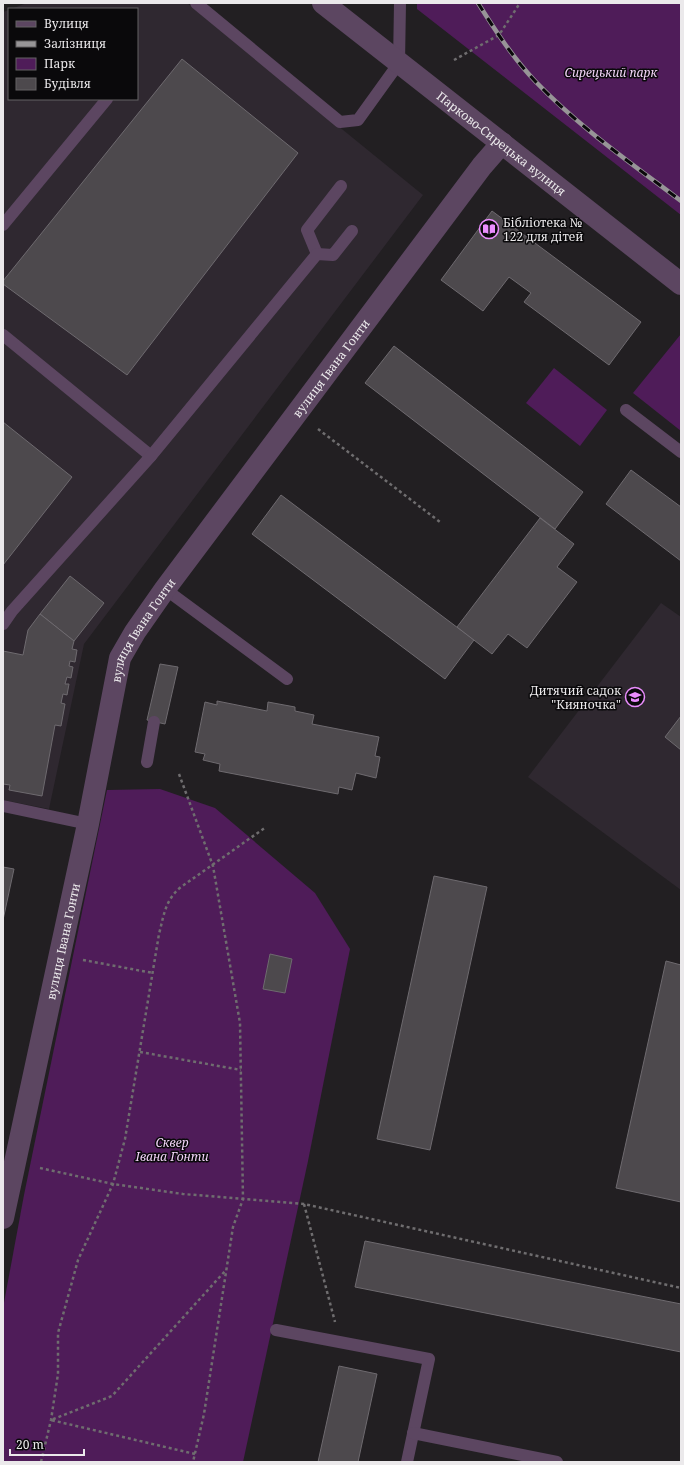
<svg xmlns="http://www.w3.org/2000/svg" width="684" height="1465" viewBox="0 0 684 1465" font-family="'Noto Serif',serif">
<style>
.built{fill:#2f2830}
.green{fill:#4f1c59}
.building{fill:#4d494d;stroke:#6e6a6f}
.lines{fill:none;stroke-linecap:round;stroke-linejoin:round}
.path{stroke:#6f6d6f;stroke-width:2.5;stroke-dasharray:3 3;stroke-linecap:butt}
.service{stroke:#5c4661;stroke-width:12}
.minor{stroke:#5c4661;stroke-width:22}
.rail-casing{stroke:#979597;stroke-width:4.5}
.rail{stroke:#0a090b;stroke-width:3;stroke-dasharray:9;stroke-linecap:butt}
.labels{text-anchor:middle;dominant-baseline:central;stroke-width:3;stroke-linejoin:round;paint-order:stroke}
.park-label{font-size:12px;font-style:italic;fill:#f2d4f8;stroke:#0a090b}
.street-label{font-size:12px;fill:#ebe9eb;stroke:#0a090b}
.poi-label{font-size:12px;fill:#ebe9eb;stroke:#0a090b;text-anchor:start}
</style>
<rect width="100%" height="100%" fill="#221f22"/>
<g class="built">
<polygon points="27,3 187,3 423,195 84,644 49,809 3,800 3,12 9,10 9,99 137,99 137,9 11,9"/>
<polygon points="661,603 681,617 681,890 528,777"/>
</g>
<g class="green">
<polygon points="417,3 681,3 681,215 417,9"/>
<polygon points="681,334 681,431 633,393"/>
<polygon points="554,368 607,410 580,446 526,403"/>
<polygon points="160,789 215,808 315,893 350,949 308,1161 243,1462 3,1462 3,1308 24,1195 107,790"/>
</g>
<g class="building">
<polygon points="182,59 298,153 127,375 3,284 3,281"/>
<polygon points="492,211 641,322 609,365 524,302 531,293 509,277 483,311 441,280"/>
<polygon points="394,346 583,492 555,529 365,383"/>
<polygon points="3,422 72,477 3,565"/>
<polygon points="631,470 681,507 681,561 606,504"/>
<polygon points="281,495 474,640 445,679 252,534"/>
<polygon points="540,518 574,544 557,567 577,582 527,648 508,634 492,654 457,627"/>
<polygon points="70,576 104,603 74,641 40,614"/>
<polygon points="40,614 74,641 72,649 77,650 75,662 70,661 69,666 73,667 71,678 67,677 65,684 69,684 67,695 63,694 61,703 65,704 61,726 55,725 42,796 9,790 10,785 3,784 3,651 23,655 28,630"/>
<polygon points="160,664 178,667 165,724 147,720"/>
<polygon points="217,701 267,711 268,702 295,707 295,711 314,715 312,724 379,737 375,756 380,757 376,778 356,773 352,790 339,787 338,794 219,771 220,764 203,760 205,754 195,752 205,702 217,705"/>
<polygon points="681,716 681,750 665,737"/>
<polygon points="3,867 14,869 3,920"/>
<polygon points="434,876 487,887 430,1150 377,1139"/>
<polygon points="270,954 292,959 285,993 263,989"/>
<polygon points="666,961 681,965 681,1202 616,1188"/>
<polygon points="365,1241 681,1304 681,1352 355,1287"/>
<polygon points="339,1366 377,1374 358,1462 318,1462"/>
</g>
<g class="lines">
<g class="path">
<polyline points="454,60 499,35 520,3"/>
<polyline points="318,429 440,522"/>
<polyline points="179,774 213,866 240,1023 243,1199 233,1227 204,1414 193,1462"/>
<polyline points="83,960 153,973"/>
<polyline points="140,1052 241,1070"/>
<polyline points="40,1168 113,1184 183,1194 304,1204 681,1288"/>
<polyline points="304,1204 335,1322"/>
<polyline points="195,1454 51,1420 112,1396 226,1270"/>
<path d="M41 1462 51 1420 58 1374V1333L78 1260 113 1184 125 1139 159 934C164 915 165 900 181 887L266 827"/>
</g>
<g class="service">
<polyline points="196,3 340,122 358,120 399,63 400,3"/>
<polyline points="3,225 107,99"/>
<polyline points="317,254 307,230 341,186"/>
<polyline points="3,335 151,456"/>
<polyline points="626,410 681,452"/>
<polyline points="165,589 287,679"/>
<polyline points="3,624 12,611 151,456 317,254 333,255 352,231"/>
<polyline points="147,762 154,722"/>
<polyline points="3,806 88,824"/>
<polyline points="276,1330 429,1359 407,1462"/>
<polyline points="413,1433 557,1462"/>
</g>
<g class="minor">
<path id="s1" d="M323 3 681 284"/>
<path id="s2" d="M3 1218 88 824 120 658 135 632 165 589 482 166 502 143"/>
</g>
<g class="rail-casing">
<path id="rail" d="M478 3C495 30 513 58 535 81 579 127 631 163 681 201"/>
</g>
<use href="#rail" class="rail"/>
</g>
<defs>
<g id="library-ring" transform="scale(1)"><circle r="9.5" fill="#0a090b" stroke="#ea8dfd" stroke-width="1.5"/><path d="M-6-4Q-3-5.5-.7-3.5V5Q-3 3-6 4ZM6-4Q3-5.5 .7-3.5V5Q3 3 6 4Z" fill="#ea8dfd"/></g>
<g id="school-ring" transform="scale(1)"><circle r="9.5" fill="#0a090b" stroke="#ea8dfd" stroke-width="1.5"/><path d="M0-5L7-2L0 1L-7-2ZM-4 1L0 2.5L4 1V4Q0 6-4 4Z" fill="#ea8dfd"/></g>
</defs>
<g fill-rule="evenodd">
<use href="#library-ring" x="489" y="229"/>
<use href="#school-ring" x="635" y="697"/>
</g>
<g class="labels">
<g class="park-label">
<text x="611" y="72">Сирецький парк</text>
<text x="172" y="1142">Сквер<tspan x="172" dy="14">Івана Гонти</tspan></text>
</g>
<g class="street-label">
<text stroke="none"><textPath href="#s1" startOffset="227">Парково-Сирецька вулиця</textPath></text>
<text stroke="none"><textPath href="#s2" startOffset="931">вулиця Івана Гонти</textPath></text>
<text stroke="none"><textPath href="#s2" startOffset="607">вулиця Івана Гонти</textPath></text>
<text stroke="none"><textPath href="#s2" startOffset="283">вулиця Івана Гонти</textPath></text>
</g>
<g class="poi-label">
<text x="503" y="222">Бібліотека №<tspan x="503" dy="14">122 для дітей</tspan></text>
<text x="621" y="690" text-anchor="end">Дитячий садок<tspan x="621" dy="14">"Кияночка"</tspan></text>
</g>
</g>
<rect width="684" height="1465" fill="none" stroke="#ebe9eb" stroke-width="8"/>
<rect x="8" y="8" width="130" height="92" fill="#0a090b" stroke="#646365"/>
<rect x="16" y="21" width="20" height="6" fill="#5c4661" stroke="#646365"/>
<text x="44" y="28" font-size="12" fill="#ebe9eb">Вулиця</text>
<rect x="16" y="41" width="20" height="6" fill="#979597" stroke="#646365"/>
<text x="44" y="48" font-size="12" fill="#ebe9eb">Залізниця</text>
<rect x="16" y="58" width="20" height="12" fill="#4f1c59" stroke="#646365"/>
<text x="44" y="68" font-size="12" fill="#ebe9eb">Парк</text>
<rect x="16" y="78" width="20" height="12" fill="#4d494d" stroke="#646365"/>
<text x="44" y="88" font-size="12" fill="#ebe9eb">Будівля</text>
<path d="M10 1449v6h74v-6" fill="none" stroke="#ebe9eb" stroke-width="2"/>
<text x="16" y="1449" font-size="12" fill="#ebe9eb" stroke="#0a090b" stroke-width="3" paint-order="stroke">20 m</text>
</svg>
